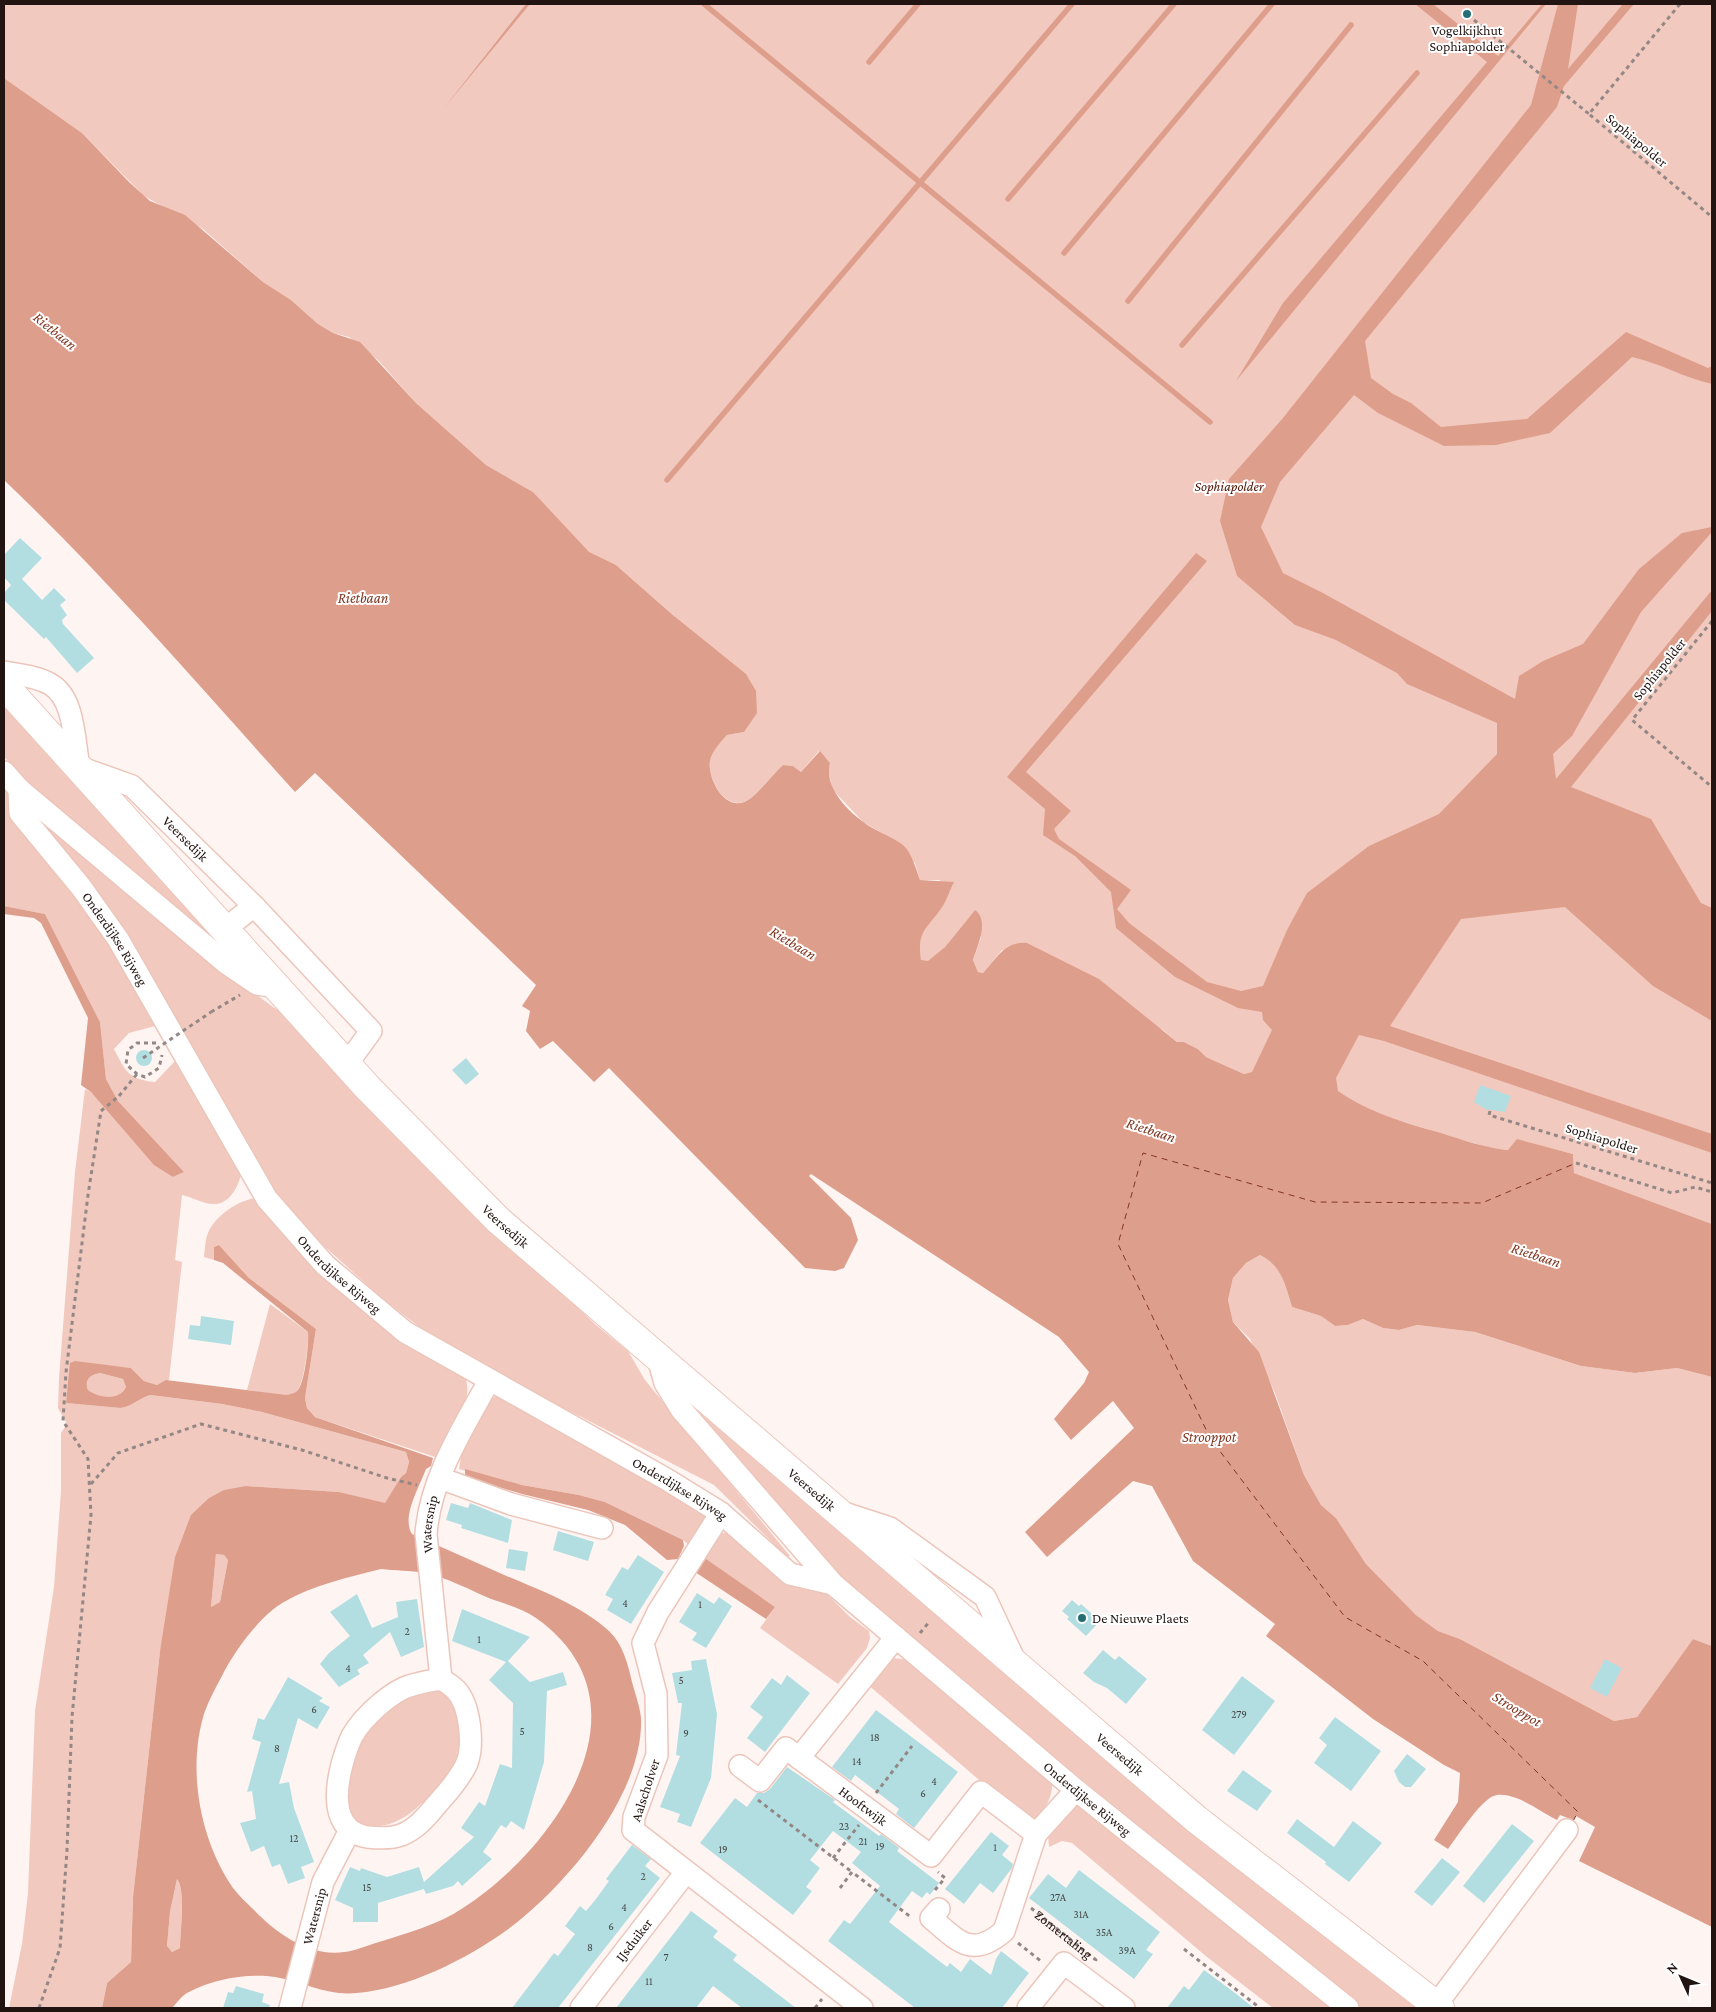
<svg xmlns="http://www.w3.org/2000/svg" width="1716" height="2012" viewBox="0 0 1716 2012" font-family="'Crimson Pro',serif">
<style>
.green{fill:#f2c9be}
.water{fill:#de9e8c;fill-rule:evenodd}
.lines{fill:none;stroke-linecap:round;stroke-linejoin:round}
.stream{stroke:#de9e8c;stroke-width:5.5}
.ferry{stroke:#823621;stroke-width:1;stroke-dasharray:6 5;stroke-linecap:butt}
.building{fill:#b2dee2}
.minor-casing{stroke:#ecc5ba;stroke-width:24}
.major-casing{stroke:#ecc5ba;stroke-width:30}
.path{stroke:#938885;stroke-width:3;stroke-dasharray:4 4;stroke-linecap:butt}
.minor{stroke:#fff;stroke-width:21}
.major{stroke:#fff;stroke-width:28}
.path-bridge{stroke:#938885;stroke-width:3;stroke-dasharray:4 4;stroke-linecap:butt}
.poi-dot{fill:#236e74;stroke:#fff;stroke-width:2}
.labels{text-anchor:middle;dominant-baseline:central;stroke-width:4;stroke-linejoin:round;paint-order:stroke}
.number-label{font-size:11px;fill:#464745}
.poi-label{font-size:14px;fill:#221511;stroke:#fff}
.street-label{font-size:14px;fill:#221511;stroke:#fff}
.park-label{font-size:14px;font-style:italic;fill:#4d1405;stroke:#fff}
.water-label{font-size:15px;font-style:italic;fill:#823621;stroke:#fff}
</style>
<rect width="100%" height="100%" fill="#fef5f3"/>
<g class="green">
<path d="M4 4H1712V1224L1574 1173 1573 1154 1517 1140 1509 1150 1490 1148 1387 1117 1354 1103 1338 1091 1253 1072 1244 1074 1206 1057 1198 1049 1184 1042H1177L1163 1030 1002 950 983 973 978 972 973 960 981 938 975 910 945 947 928 962 920 960C917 933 927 925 943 905L940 880H920L915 863 884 834 863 822 833 790 828 771 830 763 819 751 801 772 793 766 783 765C774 773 757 795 748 800 726 813 707 779 710 761 712 751 721 742 727 735L744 732 674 616 616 565 593 556 572 537 533 492 486 465 468 449 416 403 379 361 349 337 333 333 318 324 291 300 263 282 203 229 144 196 82 133 4 78Z"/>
<polygon points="4,700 224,942 220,947 58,811 4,757"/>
<path d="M4 782 10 793V814L66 877 101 926 159 1025 129 1033 114 1049C126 1072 128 1079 155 1082L176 1060 241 1172C240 1185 229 1206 212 1204 202 1203 191 1197 182 1195L175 1260 182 1262 169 1380 157 1385 144 1381 131 1368 72 1362 66 1403 120 1408C132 1407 139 1398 150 1395L222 1404 262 1412 406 1452 409 1462 406 1473 401 1477 385 1504 339 1492 246 1486 160 1651 133 1897 131 1962 107 1983 102 2008H9L22 1944 28 1893 35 1711 54 1587 61 1491V1433L67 1424 58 1408 59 1378 75 1172 85 1089 91 1092 173 1177 184 1172 118 1101 106 1079 100 1022 45 914 4 906Z"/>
<polygon points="31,810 150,914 273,1007 308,1029 430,1166 596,1325 628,1351 645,1380 790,1556 787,1557 714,1485 478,1364 426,1332 383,1299 314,1237 276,1193 255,1162"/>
<path d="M255 1198 465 1377C474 1401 455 1415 446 1435 443 1443 441 1451 438 1458L315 1417 307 1408 305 1398 316 1329 249 1278 219 1245 214 1247V1260L204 1257C205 1249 205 1240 208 1233 215 1216 237 1201 255 1198Z"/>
<path d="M1260 1255C1282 1266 1285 1285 1292 1307L1321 1316 1335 1326 1348 1325 1363 1319 1383 1328 1399 1330 1417 1325 1475 1332 1581 1366 1635 1373 1677 1368 1712 1377V1646L1693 1639 1637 1717 1614 1721 1460 1639 1438 1631 1416 1615 1366 1564 1336 1518 1321 1505 1304 1475 1275 1393 1250 1339 1233 1322 1228 1300 1233 1278 1246 1263Z"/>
<path d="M270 1304 308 1332C309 1342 304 1388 295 1393 283 1399 260 1391 247 1390Z"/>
<path d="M100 1373 123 1379 126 1387C119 1401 100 1398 88 1390 84 1380 90 1375 100 1373Z"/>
<polygon points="499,1395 705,1512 707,1519 690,1546 683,1540 605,1502 579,1495 522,1485 459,1469 462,1450 490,1399"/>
<polygon points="689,1401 1423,2008 1362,2008 1164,1848 864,1598 827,1563 687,1405"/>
<polygon points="728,1532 825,1592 850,1617 869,1631 870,1638 867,1648 838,1684 760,1628 775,1607 702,1557 719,1534"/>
<polygon points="216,1554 224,1555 228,1560 220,1602 211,1607"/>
<path d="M894 1658 908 1660 1052 1779C1054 1798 1043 1815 1027 1824L1020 1815 866 1683 884 1663Z"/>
<path d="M418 1691C424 1691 432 1690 438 1691 466 1695 462 1746 454 1765 448 1780 435 1794 426 1807L422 1803C406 1819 386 1830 364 1825L362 1831C358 1825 348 1816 347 1809 338 1758 375 1711 418 1691Z"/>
<polygon points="1072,1806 1084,1806 1335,2008 1273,2008 1207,1957 1072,1843 1062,1841 1049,1847 1048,1835"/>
<path d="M177 1879C186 1890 180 1933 180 1948L172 1952 167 1946 170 1912Z"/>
</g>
<g class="water">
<polygon points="526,4 530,4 444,108"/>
<polygon points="1415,4 1433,4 1498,56 1542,4 1546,4 1236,381 1283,303 1487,62"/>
<path d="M1558 4H1578L1568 69 1623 4H1634L1564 86 1557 107 1365 341 1371 378 1393 394 1411 403 1441 427 1527 419 1626 332 1708 368 1712 366V384C1684 378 1660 363 1632 357L1550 433 1496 445 1444 446 1378 413 1354 395 1280 482 1261 527 1283 573 1321 592 1515 699 1519 676 1543 661 1583 644 1639 569 1682 533 1712 527V532L1641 612 1572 736 1553 754 1556 779 1712 590V611L1571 787 1651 819 1701 903 1712 908V1021L1653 986 1565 907 1461 919 1390 1026 1712 1134V1153L1384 1041 1359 1035 1336 1078 1338 1091C1370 1113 1405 1123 1441 1133 1464 1140 1485 1148 1508 1150L1517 1139 1573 1154 1574 1173 1712 1224V1377L1677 1368 1635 1373 1581 1366 1475 1332 1417 1325 1399 1330 1383 1328 1363 1319 1348 1325 1335 1326 1321 1316 1292 1307C1285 1285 1282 1266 1260 1255L1246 1263 1233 1278 1228 1300 1233 1322 1259 1352 1304 1475 1321 1505 1336 1518 1366 1564 1416 1615 1438 1631 1460 1639 1614 1721 1637 1717 1693 1639 1712 1646V1927L1579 1861 1595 1827 1576 1816 1573 1820 1560 1815 1557 1820C1539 1811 1517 1793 1497 1795 1483 1796 1457 1837 1448 1849L1434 1840 1458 1802 1460 1773 1444 1765 1373 1719 1266 1636 1275 1624 1193 1561 1152 1486 1133 1481 1047 1557 1025 1532 1134 1428 1113 1401 1071 1440 1054 1419 1084 1383 1089 1372 1059 1337 811 1174 809 1176 851 1218 858 1240 844 1268 835 1271 805 1268 609 1068 594 1082 553 1041 540 1049 526 1031 530 1011 522 1006 536 985 315 773 295 792C200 687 107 578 4 480V78L82 133 129 182 150 201 185 215 263 282 291 300 318 324 333 333 360 342 416 403 468 449 486 465 533 492 589 552 616 565 674 616 746 674 756 691 757 713 744 732 727 735C721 742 712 751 710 761 707 779 726 814 748 800 757 795 774 773 783 765L793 766 801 772 820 751 830 763C824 786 845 808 862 821 874 831 890 835 903 845 912 853 916 869 920 880L954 882C950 889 948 897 944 904 930 927 916 929 921 960L928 961 945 947 975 910C990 921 977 947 973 960L978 972 983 973C997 958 1005 941 1027 943L1099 979 1177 1042H1184L1198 1049 1206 1057 1244 1074 1252 1072 1272 1030 1263 1020 1262 1012 1238 1008 1175 977 1116 928 1111 892 1075 856 1043 835 1045 809 1007 777 1196 553 1207 561 1026 772 1071 811 1054 829 1059 839 1131 890 1117 909 1129 923 1207 982 1241 991 1263 986 1287 930 1307 893 1369 846 1439 814 1497 754V723L1407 684 1397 673 1336 640 1295 625 1237 576 1220 521 1229 479 1283 418 1531 105Z"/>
<polygon points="4,906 45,914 100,1022 106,1079 118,1101 184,1172 173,1177 154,1165 91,1092 81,1085 88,1018 41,923 34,918 4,914"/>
<path d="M219 1245 249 1278 316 1329 305 1398 307 1408 315 1417 433 1458 431 1466 426 1469C420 1486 401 1517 412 1534 442 1547 472 1561 502 1574 539 1590 579 1604 609 1631 623 1644 628 1665 632 1682 635 1693 640 1707 641 1718 644 1795 565 1887 507 1930 467 1959 407 1989 357 1993 326 1996 305 1982 275 1977 248 1973 213 1979 189 1992 182 1995 177 2003 172 2008H102L107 1983 131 1962 133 1897 160 1651 175 1557 191 1515 209 1498 224 1490 246 1486 339 1492 385 1503 401 1477 406 1473 409 1462 406 1452 262 1412 222 1404 150 1395C139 1398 132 1407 120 1408L66 1403 70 1363 75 1361 131 1368 144 1381 157 1385 166 1380 286 1395C290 1394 294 1394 297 1391 305 1384 309 1343 308 1332L223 1263 214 1260V1247ZM100 1373 123 1379 126 1387C119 1401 100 1398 88 1390 84 1380 90 1375 100 1373ZM216 1554 224 1555 228 1560 220 1602 211 1607ZM381 1569C395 1571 410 1570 424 1573 446 1577 470 1590 491 1599 506 1604 523 1609 536 1618 657 1704 555 1849 463 1908 438 1925 407 1933 379 1942 368 1945 355 1951 344 1952 309 1957 276 1933 254 1910 247 1903 239 1896 233 1888 200 1840 187 1770 204 1714 209 1699 218 1684 225 1670 237 1648 262 1614 284 1602 313 1585 349 1577 381 1569ZM177 1879C186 1890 180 1933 180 1948L172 1952 167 1946 170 1912Z"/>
<polygon points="465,1469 522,1485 579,1495 605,1502 683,1540 684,1546 678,1559 667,1560 625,1525 588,1510 522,1494 465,1477"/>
<polygon points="706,1559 775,1607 766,1619 695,1572"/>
</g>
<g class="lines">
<g class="stream">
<polyline points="704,4 1210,422"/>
<polyline points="869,62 918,4"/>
<polyline points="1008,199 1174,4"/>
<polyline points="1064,253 1272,4"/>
<polyline points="1128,301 1351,25"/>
<polyline points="1182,345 1417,73"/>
<polyline points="667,480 1072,4"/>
</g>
<polyline class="ferry" points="1573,1821 1578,1812 1423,1661 1345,1617 1210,1438 1118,1244 1143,1153 1315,1202 1482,1203 1576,1163"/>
</g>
<g class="building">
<polygon points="20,538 42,558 22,579 42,600 54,588 66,600 60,605 67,615 62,620 63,624 94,658 77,673 46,637 44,639 4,600 4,593 11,585 4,577 4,555"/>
<circle cx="144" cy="1058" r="8"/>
<polygon points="466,1058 479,1074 466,1085 452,1070"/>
<polygon points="1480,1085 1511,1096 1505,1112 1485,1109 1474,1102"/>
<polygon points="201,1316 234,1321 231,1345 188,1339 190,1325 200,1326"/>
<polygon points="451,1503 468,1508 470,1503 512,1520 508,1543 461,1528 462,1525 446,1520"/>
<polygon points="558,1531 594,1542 588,1561 553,1550"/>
<polygon points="509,1549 528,1552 525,1571 506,1568"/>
<polygon points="638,1555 664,1572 631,1624 607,1610 613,1599 605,1595 622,1567 628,1570"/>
<polygon points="697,1593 714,1604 719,1597 732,1606 706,1648 692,1640 697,1633 679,1622"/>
<polygon points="357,1594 372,1628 398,1617 396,1602 417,1599 424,1647 401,1657 390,1632 363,1655 369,1663 357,1670 360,1674 339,1687 320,1664 329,1653 350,1636 330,1612"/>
<polygon points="1072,1600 1079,1606 1081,1604 1100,1621 1086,1636 1067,1619 1069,1617 1062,1611"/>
<polygon points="462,1609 530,1637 508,1661 530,1682 563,1672 567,1685 547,1691 544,1762 524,1830 511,1821 506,1828 501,1825 483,1852 492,1859 462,1886 458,1881 453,1886 426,1894 424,1889 378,1903 378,1922 353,1922 353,1908 335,1900 350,1867 360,1871 361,1868 387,1877 419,1867 424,1882 474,1837 461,1828 479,1802 485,1806 500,1764 512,1768 513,1703 489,1680 506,1662 452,1641"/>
<polygon points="1103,1650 1115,1660 1119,1656 1147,1679 1126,1704 1107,1688 1094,1682 1083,1673"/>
<polygon points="706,1659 717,1714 711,1778 691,1827 677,1822 680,1814 660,1807 680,1756 676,1755 682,1703 678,1703 672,1673 692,1670 691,1661"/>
<polygon points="1605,1659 1622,1668 1607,1697 1590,1688"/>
<polygon points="787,1675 810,1693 765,1752 747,1738 763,1717 750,1707 772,1678 781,1685"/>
<polygon points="1242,1676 1275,1701 1234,1755 1202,1730"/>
<polygon points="288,1677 323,1698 319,1701 330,1707 317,1729 298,1718 279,1784 289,1782 294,1808 314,1862 301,1867 305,1878 288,1884 280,1864 272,1867 264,1846 251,1852 240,1823 256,1819 252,1791 247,1792 261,1742 252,1739 258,1718 264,1720"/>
<polygon points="876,1710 958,1772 914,1828 896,1814 899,1809 855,1775 851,1781 832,1767"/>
<polygon points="1335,1717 1381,1751 1351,1791 1314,1763 1327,1745 1319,1738"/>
<polygon points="1407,1754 1426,1769 1411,1787 1405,1787 1399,1782 1394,1771"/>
<polygon points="787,1767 835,1800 833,1802 879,1836 881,1834 899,1848 897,1851 939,1883 930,1895 927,1892 922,1898 912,1891 889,1922 947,1967 950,1963 961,1972 970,1959 991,1975 996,1959 1001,1951 1029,1973 1002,2008 915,2008 828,1941 844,1920 850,1924 880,1886 852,1863 861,1852 833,1831 810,1860 820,1868 806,1887 812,1891 793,1915 700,1843 735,1798 747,1807 757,1793 764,1793 770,1789"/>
<polygon points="1243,1770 1272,1791 1257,1811 1227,1791"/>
<polygon points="1297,1819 1334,1847 1353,1821 1382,1843 1349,1882 1325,1864 1326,1862 1287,1833"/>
<polygon points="1512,1824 1534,1841 1484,1903 1463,1886"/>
<polygon points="991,1832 1009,1846 1002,1855 1013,1864 1012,1868 993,1893 980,1883 964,1904 945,1889"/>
<polygon points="632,1845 651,1859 645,1866 660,1878 558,2008 512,2008 554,1953 558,1956 575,1934 565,1926 580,1906 586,1911 596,1899 609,1881 606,1879"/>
<polygon points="1442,1858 1460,1872 1432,1906 1414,1892"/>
<polygon points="1079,1870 1160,1932 1146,1950 1153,1954 1134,1979 1029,1898 1048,1874 1066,1888"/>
<polygon points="691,1911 718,1931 713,1937 737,1955 733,1960 796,2008 742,2008 713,1986 696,2008 616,2008"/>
<polygon points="1204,1970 1235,1993 1254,2008 1167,2008 1184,1986 1189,1990"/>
<polygon points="236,1986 264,1994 262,2002 270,2005 269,2008 223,2008 228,1992 233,1993"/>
</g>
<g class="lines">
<g class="minor-casing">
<g id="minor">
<path id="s2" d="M4 672C19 675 36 676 50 684 75 698 74 741 79 767L132 786 254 906 225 929"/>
<polyline points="4,772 19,789 226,963 257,984 277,987"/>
<path id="s3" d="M19 789 20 813 81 887 118 939 267 1199 325 1265 405 1332 666 1479 721 1513 790 1574 833 1584"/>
<polyline points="254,906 371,1031 347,1064"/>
<path id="s4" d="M658 1358 665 1383 681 1409 833 1584 1076 1790 1348 2008"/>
<polyline points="440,1478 511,1504 602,1528"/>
<polyline points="721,1513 658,1612 643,1643 656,1694 657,1755 634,1817 633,1830 862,2008"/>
<polyline points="844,1513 890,1528 985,1597 1015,1661"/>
<path id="s5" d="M896 1637 799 1758 931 1856 981 1792 1036 1834 1004 1931C972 1959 958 1941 931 1918L939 1909"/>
<path id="s6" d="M441 1679C429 1681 415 1683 404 1688 385 1697 356 1723 349 1743 338 1772 323 1829 367 1837 377 1838 391 1839 401 1835 416 1830 428 1815 438 1803 448 1792 461 1777 467 1763 474 1744 470 1705 456 1690 452 1686 446 1682 441 1679L426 1534C430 1479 463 1428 489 1381"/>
<polyline points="740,1766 760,1781 786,1748 799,1758"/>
<polyline points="1036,1834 1076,1790"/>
<polyline points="1436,2005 1567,1830"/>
<path id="s7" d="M290 2008 323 1882 350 1830"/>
<path id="s8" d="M581 2008 686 1872"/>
<polyline points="1028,2008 1064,1963 1124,2008"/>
</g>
</g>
<g class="major-casing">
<g id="major">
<path id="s9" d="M4 685 368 1088 498 1220 1196 1819 1440 2008"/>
</g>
</g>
<g class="path">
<polyline points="1680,4 1589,114 1712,217"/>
<polyline points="1474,20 1589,114"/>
<polyline points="1712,621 1632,720 1712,787"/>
<polyline points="211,1012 240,995"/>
<polyline points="156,1043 137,1043 128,1050 126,1064 137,1074 145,1077 159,1068 162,1055"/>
<polyline points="119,1096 137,1074"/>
<polyline points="1490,1111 1489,1115 1712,1183"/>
<polyline points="1576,1163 1672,1193 1695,1187 1712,1192"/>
<polyline points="91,1484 118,1453 201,1424 302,1450 387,1478 417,1485"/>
<polyline points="920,1633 930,1621"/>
<polyline points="876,1793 912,1746"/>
<polyline points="758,1800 852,1872"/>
<polyline points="833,1858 859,1825"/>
<polyline points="840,1888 852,1872 912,1918"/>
<polyline points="935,1890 945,1878 938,1872"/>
<path id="s1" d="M1031 1908 1096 1960 1094 1962"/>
<polyline points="1018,1943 1042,1962"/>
<polyline points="1184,1949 1260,2008"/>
<polyline points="39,2008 60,1948 67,1850 72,1717 91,1515 88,1459 63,1421 66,1372 88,1195 101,1111"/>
<polyline points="815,2008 822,1999"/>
</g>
<use href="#minor" class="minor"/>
<use href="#major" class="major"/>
<g class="path-bridge">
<polyline points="143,1058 211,1012"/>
<polyline points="101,1111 119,1096"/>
</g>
</g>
<g class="poi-dot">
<circle cx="1467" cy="14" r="5"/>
<circle cx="1082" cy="1618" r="5"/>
</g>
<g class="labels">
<g class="number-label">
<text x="625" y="1603">4</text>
<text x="700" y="1604">1</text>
<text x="407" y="1631">2</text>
<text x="479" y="1639">1</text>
<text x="348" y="1668">4</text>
<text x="681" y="1680">5</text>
<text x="314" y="1709">6</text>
<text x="1239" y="1714">279</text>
<text x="522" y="1731">5</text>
<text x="686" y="1733">9</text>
<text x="875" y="1737">18</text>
<text x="277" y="1748">8</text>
<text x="857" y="1761">14</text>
<text x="934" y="1781">4</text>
<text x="923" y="1793">6</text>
<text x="844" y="1826">23</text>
<text x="294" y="1838">12</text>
<text x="863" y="1841">21</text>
<text x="880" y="1846">19</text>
<text x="995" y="1847">1</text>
<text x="723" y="1849">19</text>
<text x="643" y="1876">2</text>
<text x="367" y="1887">15</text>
<text x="1058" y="1897">27A</text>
<text x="624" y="1907">4</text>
<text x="1081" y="1914">31A</text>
<text x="611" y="1926">6</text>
<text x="1104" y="1932">35A</text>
<text x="590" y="1947">8</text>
<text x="1127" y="1950">39A</text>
<text x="666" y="1957">7</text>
<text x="649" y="1981">11</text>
</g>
<g class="poi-label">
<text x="1467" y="30">Vogelkijkhut<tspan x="1467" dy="16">Sophiapolder</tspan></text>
<text x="1092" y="1618" text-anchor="start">De Nieuwe Plaets</text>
</g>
<g class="street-label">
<text transform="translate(1637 140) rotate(40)">Sophiapolder</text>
<text transform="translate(1659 669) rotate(-51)">Sophiapolder</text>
<text stroke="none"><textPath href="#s2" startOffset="270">Veersedijk</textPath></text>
<text stroke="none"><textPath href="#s3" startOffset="182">Onderdijkse Rijweg</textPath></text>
<text transform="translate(1602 1138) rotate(17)">Sophiapolder</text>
<text stroke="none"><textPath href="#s9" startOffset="738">Veersedijk</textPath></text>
<text stroke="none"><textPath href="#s3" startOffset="588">Onderdijkse Rijweg</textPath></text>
<text stroke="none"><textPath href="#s3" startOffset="992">Onderdijkse Rijweg</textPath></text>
<text stroke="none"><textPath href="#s9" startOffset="1142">Veersedijk</textPath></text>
<text stroke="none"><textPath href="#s6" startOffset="612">Watersnip</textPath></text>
<text stroke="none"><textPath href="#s9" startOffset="1548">Veersedijk</textPath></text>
<text transform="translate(645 1790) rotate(-72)">Aalscholver</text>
<text stroke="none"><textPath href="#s4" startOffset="621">Onderdijkse Rijweg</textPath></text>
<text stroke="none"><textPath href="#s5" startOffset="235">Hooftwijk</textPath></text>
<text stroke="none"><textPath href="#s7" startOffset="95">Watersnip</textPath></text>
<text stroke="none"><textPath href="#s1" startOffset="42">Zomertaling</textPath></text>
<text stroke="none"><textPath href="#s8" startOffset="86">IJsduiker</textPath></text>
</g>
<g class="park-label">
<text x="1229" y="486">Sophiapolder</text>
</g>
<g class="water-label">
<text transform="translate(55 331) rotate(39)">Rietbaan</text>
<text x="363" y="598">Rietbaan</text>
<text transform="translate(793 943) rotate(31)">Rietbaan</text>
<text transform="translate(1151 1130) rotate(18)">Rietbaan</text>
<text transform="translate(1536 1255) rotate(18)">Rietbaan</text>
<text x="1209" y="1437">Strooppot</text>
<text transform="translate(1517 1709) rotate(31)">Strooppot</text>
</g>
</g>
<rect width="1716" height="2012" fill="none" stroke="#221511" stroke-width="10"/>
<g transform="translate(1681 1977) rotate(314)" stroke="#ffffff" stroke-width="4" paint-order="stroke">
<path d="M0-4L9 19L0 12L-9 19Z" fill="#221511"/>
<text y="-8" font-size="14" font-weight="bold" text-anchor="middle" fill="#221511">N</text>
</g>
</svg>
